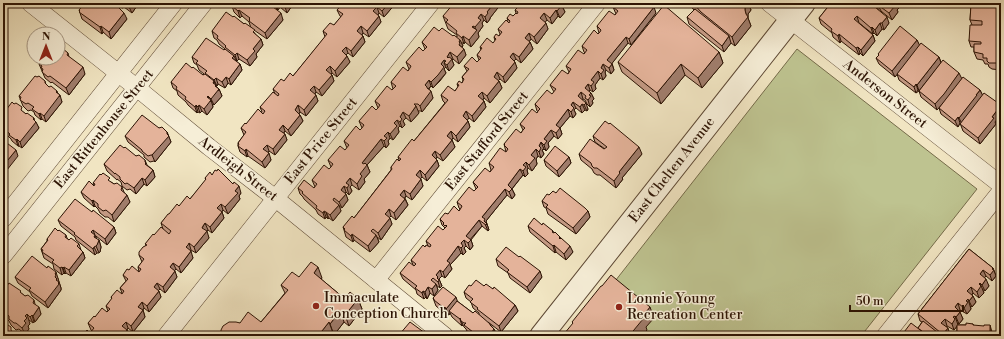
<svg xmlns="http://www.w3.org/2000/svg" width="1004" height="339" viewBox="0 0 1004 339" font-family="'Libre Bodoni',serif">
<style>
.green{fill:#bec390;stroke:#756b4a}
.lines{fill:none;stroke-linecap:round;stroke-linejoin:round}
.minor-casing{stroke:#5d4834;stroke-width:18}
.tertiary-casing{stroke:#5d4834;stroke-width:24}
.minor{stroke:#f6eed7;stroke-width:17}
.tertiary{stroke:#f6eed7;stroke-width:22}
.wall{fill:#c49a84;stroke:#2c1304}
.shaded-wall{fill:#a07d6c;stroke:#2c1304}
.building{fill:#e4b39a;stroke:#2c1304}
.poi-dot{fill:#8f2418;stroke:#f6eed7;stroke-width:1.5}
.labels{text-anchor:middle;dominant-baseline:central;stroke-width:3;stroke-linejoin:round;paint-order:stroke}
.street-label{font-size:14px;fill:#2c1304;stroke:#f6eed7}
.poi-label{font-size:14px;fill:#2c1304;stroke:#f6eed7;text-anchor:start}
</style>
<rect width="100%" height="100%" fill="#f1e5c2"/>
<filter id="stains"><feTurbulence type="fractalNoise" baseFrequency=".005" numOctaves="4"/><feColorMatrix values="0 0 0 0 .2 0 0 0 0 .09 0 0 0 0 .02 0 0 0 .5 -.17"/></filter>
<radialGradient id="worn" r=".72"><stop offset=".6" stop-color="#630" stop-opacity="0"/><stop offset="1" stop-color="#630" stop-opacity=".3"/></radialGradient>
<polygon class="green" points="797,49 977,189 861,336 572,336"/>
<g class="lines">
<g class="minor-casing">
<g id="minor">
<polyline points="30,3 137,88 209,147 275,198 445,336"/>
<polyline points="769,3 1001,185"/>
<polyline points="3,219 174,3"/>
<polyline points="3,256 204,3"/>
<polyline points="376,280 597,3"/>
<polyline points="166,336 431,3"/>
<polyline points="885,336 1001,191"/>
</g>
</g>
<g class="tertiary-casing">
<polyline id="tertiary" points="541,336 804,3"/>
</g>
<use href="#minor" class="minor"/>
<use href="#tertiary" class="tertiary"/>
</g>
<g class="wall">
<polygon points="116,3 139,3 132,13 124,7 122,8"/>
<polygon points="234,3 294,3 287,13 280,7 278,10 276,8 283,20 267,39 251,28 256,35 261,39 263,45 256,54 257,57 250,66 239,59 237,61 236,60 236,62 240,64 242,70 231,85 228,83 225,88 218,84 217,86 216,86 219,89 222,96 214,105 212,104 213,107 207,115 202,111 200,113 198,112 197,113 188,105 186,102 178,95 177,91 173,88 171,82 192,68 203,75 204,74 199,70 197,65 194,63 192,57 224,50 225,49 219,44 217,40 214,38 212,31 233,17 251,28 249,22 242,16 240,18 234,12 232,6"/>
<polygon points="396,3 384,17 379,13 378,15 381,22 369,37 363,33 362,35 363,36 365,42 353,57 348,53 346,55 350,62 337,77 332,73 331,74 332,75 334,81 322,96 316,92 315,94 318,101 306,116 300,112 299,114 300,115 303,121 291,136 285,131 284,133 287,140 275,155 269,151 268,153 271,160 265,168 248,156 247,157 240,152 238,146 238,143 244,135 241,128 262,112 260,107 275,94 273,89 284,81 293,76 325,37 323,31 334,25 341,17 340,16 337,10"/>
<polygon points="461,3 503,3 502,5 501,4 500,5 490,18 490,19 487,23 484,20 482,23 483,26 478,33 479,37 471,47 465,42 464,44 461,42 463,46 462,47 466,55 459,64 453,59 452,60 454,65 449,71 447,69 446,67 444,69 446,73 440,81 433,88 431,86 429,89 433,98 422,112 421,111 418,111 419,113 411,122 406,118 403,121 405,125 402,128 400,126 398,128 399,132 393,140 390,138 388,141 389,144 386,148 384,146 367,165 370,172 364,179 365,182 359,190 352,185 350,187 352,191 349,195 346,192 345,193 348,200 342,208 339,206 341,211 333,221 329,218 328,219 326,217 325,219 318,214 316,210 304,199 303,197 300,194 298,188 314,188 315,187 312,180 329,169 331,167 328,160 345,150 347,148 344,141 360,130 362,128 359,121 376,110 378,108 375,101 392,90 393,89 391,82 408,71 409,69 406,62 423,51 425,49 422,42 439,31 453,36 457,37 457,35 448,29 443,16 461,4"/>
<polygon points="524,3 563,3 564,7 563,8 565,12 560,18 558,16 552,24 547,20 545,22 548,29 537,44 531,39 529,42 530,42 533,49 521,63 516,59 514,61 517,68 505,83 500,79 498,81 499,81 502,88 490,103 484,98 483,100 484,101 486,107 474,122 469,118 467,120 468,121 470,127 458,142 453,138 452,140 455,147 443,161 437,157 436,159 437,160 439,166 427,181 422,177 420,179 423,186 412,200 406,196 405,198 408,205 396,220 391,216 389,218 392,224 381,240 377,237 379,242 370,252 354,240 353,242 346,237 344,230 343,227 354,218 391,170 391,167 399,160 398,157 414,141 445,103 443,101 441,95 455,91 458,87 457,84 462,83 463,80 462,77 467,71 464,66 477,62 479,60 477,55 481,50 480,47 493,43 495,41 494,37 499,36 500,34 498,29 508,21 507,18 513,16 516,13 515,10 518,7 518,5"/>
<polygon points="688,3 748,3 751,10 748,14 748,18 751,26 735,46 731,43 724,52 689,24 687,17 694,10"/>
<polygon points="831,3 901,3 902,5 897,10 898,12 892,20 881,11 889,23 884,30 882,29 877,36 874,33 873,34 859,23 873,35 875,41 863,56 860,53 859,55 841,41 840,43 833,37 832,33 821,24 819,18"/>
<polygon points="964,3 1001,3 1001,70 992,69 989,67 988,64 985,64 983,60 977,59 974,52 974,47 971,47 969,41 972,25 970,20 971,5 965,5"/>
<polygon points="613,7 656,13 631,45 628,43 612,63 614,70 611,74 606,70 605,72 606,76 603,80 600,78 595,85 596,89 593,92 590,90 589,91 591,93 594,99 592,101 593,103 590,107 587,104 585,100 583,99 582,100 588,109 587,111 585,110 582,113 576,108 574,110 576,114 573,118 570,116 560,128 562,134 558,139 554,136 548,143 549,147 546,151 544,149 542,150 544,154 541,158 538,156 536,159 537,164 532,171 528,168 527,170 528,174 525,177 523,175 512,189 515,195 512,199 507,195 486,221 489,230 488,231 482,226 471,240 473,246 470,250 466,246 464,248 466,252 463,255 461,253 450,265 452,269 445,278 442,276 439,279 442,286 440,288 436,285 438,290 434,296 430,293 427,299 426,297 424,299 417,294 416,290 403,279 400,273 413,265 411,260 425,247 428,246 426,241 443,230 445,228 442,225 440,219 448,214 459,211 460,209 459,208 457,202 474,191 476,189 473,182 490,172 491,170 489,163 506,152 504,144 521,133 523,130 520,124 537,113 538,112 537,111 535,104 552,94 554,92 550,85 568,74 569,72 566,66 584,54 585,53 584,52 582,46 599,33 597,26 615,15 616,14"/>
<polygon points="79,10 127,19 111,39 103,32 102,34 82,19"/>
<polygon points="917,40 919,45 939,57 941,62 961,79 980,90 996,124 980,144 963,131 960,123 958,127 941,114 939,108 942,104 937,110 921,97 919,91 916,93 899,80 897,74 898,73 895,77 879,64 876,58 879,55 878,54"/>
<polygon points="59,49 68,53 69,57 85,74 69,95 52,82 51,83 45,78 39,64 45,58 58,58"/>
<polygon points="719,52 723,63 702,88 685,75 661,104 622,72 618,62"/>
<polygon points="37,77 45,81 46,85 58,93 62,102 46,122 42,119 41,120 35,115 34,112 31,110 28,111 23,106 19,96"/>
<polygon points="23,112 34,120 39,128 22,148 19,146 18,146 12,141 11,139 8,136 5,137 3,136 3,114"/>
<polygon points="159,128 167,132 171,142 155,162 154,161 150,162 144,157 144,155 128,142 125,136"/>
<polygon points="593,136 642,154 622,178 623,179 616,188 600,175 597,175 594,173 592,169 581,160 579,154 605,149 595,142"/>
<polygon points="136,156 145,160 147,165 153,170 155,177 147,186 144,184 136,194 130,189 127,190 122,186 121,182 117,179 117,180 107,171 104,164"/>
<polygon points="569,157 571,163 559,177 546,166 544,160"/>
<polygon points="212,175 241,193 239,196 240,199 228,214 223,210 222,212 224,218 212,233 208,230 206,231 209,238 196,253 191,250 190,251 193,258 181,273 176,269 174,271 177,277 165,293 160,289 158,290 161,297 149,312 144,308 143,310 145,317 133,332 128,328 127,330 129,336 82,336 90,333 92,331 91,330 88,323 95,317 108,311 106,306 112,299 111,297 122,293 120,288 126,281 123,275 129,270 139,272 138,267 142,262 139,255 146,245 145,244 154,235 163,229 161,223 169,214 179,206 190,199 206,180 205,178"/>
<polygon points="111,182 114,184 122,187 124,192 130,202 114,222 108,217 105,217 100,213 98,209 95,206 94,207 84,198 81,192 94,185 93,183"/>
<polygon points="556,193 588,211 590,217 576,234 548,214 546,208 544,207 542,201 549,195"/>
<polygon points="92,212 114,227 116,233 107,245 96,236 96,239 99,240 101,247 100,252 99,253 97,253 95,255 76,240 75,237 61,226 58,220"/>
<polygon points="542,225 553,231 554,233 561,238 573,252 566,260 556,252 555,253 530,232 528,226"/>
<polygon points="58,231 66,235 67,238 69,240 79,244 81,250 83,252 85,258 71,276 66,273 65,274 64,273 62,275 54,269 53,264 44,258 41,249 47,241 47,239"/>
<polygon points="969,249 993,268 996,276 992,281 986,276 984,278 989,286 985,291 982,289 984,293 979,298 973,293 972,295 976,302 972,307 970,306 971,309 967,314 960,310 959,311 963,319 959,324 957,323 958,325 966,325 973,324 974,326 992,332 992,336 957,336 957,326 954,330 947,326 946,327 950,335 949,336 901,336 918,328 922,322 920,321 918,314"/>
<polygon points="496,259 542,277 530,293 510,278 508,273 498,266"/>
<polygon points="15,277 58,278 58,279 61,288 61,290 48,308 32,296 30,292 18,283"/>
<polygon points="299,277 322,278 321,279 345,299 358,299 362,309 349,326 344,322 334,335 333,333 330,336 220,336 240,323 261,322 285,293 281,285"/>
<polygon points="471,286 484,286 493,289 515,305 518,311 501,332 488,322 494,329 497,335 496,336 473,336 467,331 466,329 464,327 463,325 462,326 452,317 450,313 449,315 447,314 447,315 436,306 433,298 457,301 473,313 479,315 479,313 473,308 471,302 466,298 464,292"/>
<polygon points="3,291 21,293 25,296 34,300 35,304 41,314 35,322 34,322 33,323 29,320 28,321 30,324 28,326 29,329 25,334 19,329 16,330 11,325 9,321 6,318 5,319 3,317"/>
</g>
<g class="shaded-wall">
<polygon points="120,3 122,3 124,7 122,8"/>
<polygon points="132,3 139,3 132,13 129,7"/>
<polygon points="276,3 278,3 280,7 278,10 276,4"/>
<polygon points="287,3 294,3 287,13 285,7"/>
<polygon points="389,3 396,3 384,17 382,11"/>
<polygon points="494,3 500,3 501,4 490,18 490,19 487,23 485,17 487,12"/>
<polygon points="561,3 563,3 564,7 563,8 565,12 560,18 557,11"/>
<polygon points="747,3 748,3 751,10 748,14 748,18 751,26 735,46 732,37 746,14 745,10 745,6"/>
<polygon points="896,3 901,3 902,5 897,10 898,12 892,20 889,13"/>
<polygon points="878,5 881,11 879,13 877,6"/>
<polygon points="377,7 379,13 376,18 373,11"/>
<polygon points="654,7 656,13 631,45 629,39"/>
<polygon points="239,10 242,16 240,18 238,11"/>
<polygon points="556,10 558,16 552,24 550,18"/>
<polygon points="124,13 127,19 111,39 109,32"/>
<polygon points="281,13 283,20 267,39 265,33"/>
<polygon points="544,13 547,20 543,25 540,18"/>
<polygon points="481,14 484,20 482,23 483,26 478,33 479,37 471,47 469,40 472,27 473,26 475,32 476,31 475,27 478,18"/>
<polygon points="379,16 381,22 369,37 367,31"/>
<polygon points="857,16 859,23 857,26 854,19"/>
<polygon points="887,17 889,23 884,30 882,23"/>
<polygon points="546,23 548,29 537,44 534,37"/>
<polygon points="880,23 882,29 877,36 875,30"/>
<polygon points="101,26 103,32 102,34 100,27"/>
<polygon points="361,26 363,33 360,37 357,31"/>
<polygon points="872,27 874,33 873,34 871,28"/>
<polygon points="529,33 531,39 527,44 525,38"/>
<polygon points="839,34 841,41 840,43 838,36"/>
<polygon points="873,35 875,41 863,56 861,50"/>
<polygon points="363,36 365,42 353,57 351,51"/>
<polygon points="463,36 465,42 464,44 462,38"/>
<polygon points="729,36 731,43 724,52 722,46"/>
<polygon points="626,37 628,43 610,66 607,60"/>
<polygon points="261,39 263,45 256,54 257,57 250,66 247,60 253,49"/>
<polygon points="460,40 463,46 462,47 459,45 459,42"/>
<polygon points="917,40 920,46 895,77 892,71"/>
<polygon points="530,42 533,49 521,63 519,57"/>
<polygon points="346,47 348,53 344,57 342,51"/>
<polygon points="858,47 860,53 859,55 856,48"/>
<polygon points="464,49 466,55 459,64 457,57"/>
<polygon points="450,52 453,59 452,60 454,65 449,71 447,65 447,57"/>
<polygon points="719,52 723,63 702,88 698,78"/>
<polygon points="237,53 239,59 237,61 235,55"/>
<polygon points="513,53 516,59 512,63 510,57"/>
<polygon points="234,56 237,62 232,58"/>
<polygon points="347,56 350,62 337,77 335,71"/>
<polygon points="939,57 941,63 919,91 917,85"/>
<polygon points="444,60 446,64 444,63 446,67 444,69 446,73 433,88 431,82 441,64"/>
<polygon points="515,62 517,68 505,83 503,77"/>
<polygon points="240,64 242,70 231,85 229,79"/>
<polygon points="603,64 606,70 605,72 606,76 603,80 601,74 601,68"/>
<polygon points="612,64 614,70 611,74 609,68"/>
<polygon points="681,64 685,75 661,104 657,93"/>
<polygon points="330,66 332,73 328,77 326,70"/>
<polygon points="83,67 85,74 69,95 66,88"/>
<polygon points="598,71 600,78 595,85 596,89 593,92 591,86 591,80"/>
<polygon points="497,72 500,79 496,83 494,77"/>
<polygon points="959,73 962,79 946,100 937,110 935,104"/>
<polygon points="332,75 334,81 322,96 319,90"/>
<polygon points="226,77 228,83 225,88 222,82"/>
<polygon points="216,78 218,84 217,86 214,80"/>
<polygon points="429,80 431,86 428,89 431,91 433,98 422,112 420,106 425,85"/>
<polygon points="214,81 218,91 219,89 222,96 214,105 211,99 213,83"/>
<polygon points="499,81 502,88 490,103 487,96"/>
<polygon points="588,84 590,90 587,94 585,88"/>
<polygon points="916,84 918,90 916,93 914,87"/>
<polygon points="314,86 316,92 313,96 310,90"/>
<polygon points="980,90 983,96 962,124 959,118"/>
<polygon points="57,91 59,97 60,95 62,102 46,122 44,116"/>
<polygon points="482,92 484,98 480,103 478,96"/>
<polygon points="581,92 583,99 580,103 578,96"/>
<polygon points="591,93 594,99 592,101 593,103 590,107 588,100 589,95"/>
<polygon points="316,95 318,101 306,116 304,110"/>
<polygon points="208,96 210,102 211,100 213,107 207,115 204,109 207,97"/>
<polygon points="484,101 486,107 474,122 472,116"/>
<polygon points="573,102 576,108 574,110 576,114 573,118 571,112 571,105"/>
<polygon points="586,103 588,109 587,111 584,105"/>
<polygon points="582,104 585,110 582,113 580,107"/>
<polygon points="196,105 198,112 197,113 195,107"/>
<polygon points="199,105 202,111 200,113 198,107"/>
<polygon points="298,105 300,112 297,116 295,110"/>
<polygon points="1001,105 1001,114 995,122 996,124 980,144 978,138 992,117"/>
<polygon points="416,106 419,113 411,122 409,116"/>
<polygon points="568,109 570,116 560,128 562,134 558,139 556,133 556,125"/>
<polygon points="466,111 469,118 465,123 463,116"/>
<polygon points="403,112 406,118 403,121 405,125 402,128 400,122 400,117"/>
<polygon points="40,113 42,119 41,120 39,114"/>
<polygon points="300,115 303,121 291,136 288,130"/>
<polygon points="958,117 960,123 958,127 955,121"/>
<polygon points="34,118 35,123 36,122 39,128 22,148 20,142"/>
<polygon points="397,120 400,126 398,128 399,132 393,140 390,134 394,123"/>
<polygon points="468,121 470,127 458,142 456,136"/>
<polygon points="283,125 285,131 281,136 279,130"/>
<polygon points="551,130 554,136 548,143 549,147 546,151 544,145 544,139"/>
<polygon points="451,131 453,138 449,142 447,136"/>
<polygon points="167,132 171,142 155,162 152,155 167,134"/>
<polygon points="388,132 390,138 388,141 389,144 386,148 384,141 384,136"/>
<polygon points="285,134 287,140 275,155 273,149"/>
<polygon points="17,139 19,146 18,146 16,140"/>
<polygon points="381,139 384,146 367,165 370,172 364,179 365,182 359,190 357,184 360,174 362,163"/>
<polygon points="452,140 455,147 443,161 440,155"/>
<polygon points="541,142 544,149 542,150 544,154 541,158 539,152 539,146"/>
<polygon points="267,145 269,151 266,156 263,149"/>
<polygon points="639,147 642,154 622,178 623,179 616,188 614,181 619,172"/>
<polygon points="246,149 248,156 247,157 245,151"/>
<polygon points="536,149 538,156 536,159 537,164 532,171 529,165 531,155"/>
<polygon points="16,150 18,156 3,175 3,166"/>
<polygon points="435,151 437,157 434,161 432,155"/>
<polygon points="269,153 271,160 265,168 262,162"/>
<polygon points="569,157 571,163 559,177 557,171"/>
<polygon points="437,160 439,166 427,181 425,175"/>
<polygon points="526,162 528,168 527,170 528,174 525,177 523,171 523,165"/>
<polygon points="520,169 523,175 511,190 512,189 515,195 512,199 509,192 508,185"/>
<polygon points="153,170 155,177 147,186 145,180"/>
<polygon points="420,170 422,177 418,182 416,175"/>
<polygon points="142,178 144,184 136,194 134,188"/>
<polygon points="350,178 352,185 350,187 352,191 349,195 347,188 346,183"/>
<polygon points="421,179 423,186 412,200 410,194"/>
<polygon points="239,186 241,193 239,196 240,199 228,214 225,207 235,191"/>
<polygon points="344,186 346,192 343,196 341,190"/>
<polygon points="505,189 507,195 486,221 489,230 488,231 482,217"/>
<polygon points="404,190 406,196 402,201 400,195"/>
<polygon points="346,194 348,200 342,208 339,202"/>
<polygon points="127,195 130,202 114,222 112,215"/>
<polygon points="405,199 408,205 396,220 394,213"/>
<polygon points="93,200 95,206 94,207 92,201"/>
<polygon points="221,204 223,210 220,214 217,208"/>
<polygon points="339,205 341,211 333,221 330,215"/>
<polygon points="585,208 587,212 588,211 590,217 576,234 573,228"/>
<polygon points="389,209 391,216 387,220 385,214"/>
<polygon points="324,211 326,217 325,219 323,213"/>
<polygon points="222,212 224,218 212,233 210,227"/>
<polygon points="326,212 329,218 328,219"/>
<polygon points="390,218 392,224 381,240 378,233"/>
<polygon points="479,220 482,226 468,242 466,236"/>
<polygon points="205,223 208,230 204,234 202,228"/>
<polygon points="114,227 116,233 107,245 105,239"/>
<polygon points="93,230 95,235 98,242 91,232"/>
<polygon points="207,231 209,238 196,253 194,247"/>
<polygon points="352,234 354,240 353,242 351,236"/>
<polygon points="376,235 379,242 370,252 368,246"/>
<polygon points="99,240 101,247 100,252 99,253 96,246"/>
<polygon points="464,240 466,246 464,248 466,252 463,255 461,248 461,243"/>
<polygon points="471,240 473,246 470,250 468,243"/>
<polygon points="189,243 191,250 188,254 186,247"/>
<polygon points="554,245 556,252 555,253 553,246"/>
<polygon points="458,246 461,253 450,265 452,269 445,278 443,272 447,261"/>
<polygon points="570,246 573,252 566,260 564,254"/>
<polygon points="94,247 97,253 95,255 93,249"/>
<polygon points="191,251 193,258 181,273 179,267"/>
<polygon points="83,252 85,258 71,276 69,270"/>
<polygon points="173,263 176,269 172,274 170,267"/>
<polygon points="62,267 64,273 62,275 60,268"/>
<polygon points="64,267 66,273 65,274 63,268"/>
<polygon points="318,267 322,278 318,284 314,273"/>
<polygon points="993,268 996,276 992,281 990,275"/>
<polygon points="440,270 442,276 439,279 442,286 440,288 436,275"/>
<polygon points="983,270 986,276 982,281 980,274"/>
<polygon points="175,271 177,277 165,293 163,287"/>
<polygon points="540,271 542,277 530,293 527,287"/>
<polygon points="56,272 61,288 61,290 48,308 45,302 55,277 55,274"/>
<polygon points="986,279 989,286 985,291 982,285"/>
<polygon points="157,283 160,289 156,293 154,287"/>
<polygon points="980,283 984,293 979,298 977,292 979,284"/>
<polygon points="436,284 438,290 434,296 432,289"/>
<polygon points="428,287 430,293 427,299 425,292"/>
<polygon points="971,287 973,293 970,297 967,291"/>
<polygon points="159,291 161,297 149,312 147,306"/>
<polygon points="423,291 426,297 424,299 422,293"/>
<polygon points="973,296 976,302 972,307 969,301"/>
<polygon points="456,297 458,303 449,311 450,313 449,315 446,309"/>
<polygon points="358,299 362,309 349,326 345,315"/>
<polygon points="968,299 971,309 967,314 964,308 966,301"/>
<polygon points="142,302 144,308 141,313 138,307"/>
<polygon points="958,303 960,310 957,313 955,307"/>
<polygon points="515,305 518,311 501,332 499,326"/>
<polygon points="39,307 41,314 35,322 33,316"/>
<polygon points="445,307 447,314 447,315 444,308"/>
<polygon points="650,307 654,318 646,327 647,330 642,336 629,336 642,317"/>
<polygon points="143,310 145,317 133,332 131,326"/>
<polygon points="340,311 344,322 334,335 330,324"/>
<polygon points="4,312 6,318 5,319 3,313"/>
<polygon points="960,312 963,319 959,324 956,317"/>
<polygon points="27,314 30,324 28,326 29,329 25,334 22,328 24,321 25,316"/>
<polygon points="32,315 34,322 33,323 30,317"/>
<polygon points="955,316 958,325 954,330 952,324 953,317"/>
<polygon points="460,318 463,325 462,326 460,319"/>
<polygon points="945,319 947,326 944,330 941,323"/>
<polygon points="126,322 128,328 125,333 122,326"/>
<polygon points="329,322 333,333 330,336 318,336"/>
<polygon points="990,325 992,332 992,336 990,336"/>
<polygon points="948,328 950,335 949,336 944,336 943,334"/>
<polygon points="494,329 497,335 496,336 489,336"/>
<polygon points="127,330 129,336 123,336"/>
</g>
<g class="building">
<polygon points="85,3 114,3 124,13 109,32 101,26 100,27 79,12 80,11 79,10"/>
<polygon points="124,3 132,3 129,7"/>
<polygon points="234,3 272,3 275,5 273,7 281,13 265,33 249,21 250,20 249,19 250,18 239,10 238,11 232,6"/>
<polygon points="280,3 287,3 285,7"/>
<polygon points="343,3 389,3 382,11 377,7 373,11 379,16 367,31 361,26 357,31 363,36 351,51 346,47 342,51 347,56 335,71 330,66 326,70 332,75 319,90 314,86 310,90 316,95 304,110 298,105 295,110 300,115 288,130 283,125 279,130 285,134 273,149 267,145 263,149 269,153 262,162 246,149 245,151 238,146 239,144 238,143 246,132 241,128 245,123 246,124 258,109 263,114 265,111 260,107 273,92 278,96 279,94 273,89 281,79 284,81 290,73 293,76 327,34 323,31 330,23 334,25 343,14 337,10"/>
<polygon points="454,3 459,3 461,4 462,3 494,3 487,12 488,13 485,17 481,14 478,18 481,20 475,27 473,26 472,27 477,30 469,40 463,36 462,38 456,33 457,31 446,22 448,20 443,16"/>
<polygon points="519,3 561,3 562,5 557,11 556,10 550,18 544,13 540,18 546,23 534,37 529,33 525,38 530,42 519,57 513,53 510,57 515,62 503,77 497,72 494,77 499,81 487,96 482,92 478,96 484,101 472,116 466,111 463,116 468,121 456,136 451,131 447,136 452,140 440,155 435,151 432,155 437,160 425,175 420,170 416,175 421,179 410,194 404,190 400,195 405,199 394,213 389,209 387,212 385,214 390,218 378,233 373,229 371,231 376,235 368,246 352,234 351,236 344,230 345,229 343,227 352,216 354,218 392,169 391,167 397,159 399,161 401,159 398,157 412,139 414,141 448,100 441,95 448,86 455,91 459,85 457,84 459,81 462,83 464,79 462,77 469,69 464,66 472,57 477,62 481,58 477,55 482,48 480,47 487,38 493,43 496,39 494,37 496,34 499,36 502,32 498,29 506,20 509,23 510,21 507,18 510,14 513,16 516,13 517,14 518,12 515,10 519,6 518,5"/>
<polygon points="616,3 648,3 654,7 629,39 626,37 607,60 612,64 609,68 603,64 601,68 604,70 601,74 598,71 591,80 594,82 591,86 588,84 585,88 591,93 589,95 591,96 588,100 585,98 586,96 581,92 578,96 586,103 584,105 582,104 580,107 573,102 571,105 574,108 571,112 568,109 556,125 560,128 556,133 551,130 544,139 547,141 544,145 541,142 539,146 541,148 539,152 536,149 531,155 535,158 529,165 526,162 523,165 526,167 523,171 520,169 508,185 512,189 509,192 505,189 482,217 485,219 484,221 487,224 486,225 479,220 466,236 471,240 468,243 464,240 461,243 463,246 461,248 458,246 447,261 450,263 443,272 440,270 436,275 438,277 437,278 439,280 438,282 433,278 431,280 436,284 432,289 428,287 425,292 423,291 422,293 415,288 417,286 400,273 409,262 414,266 416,264 411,260 423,245 425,247 426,245 430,247 431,245 426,241 438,226 443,230 447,226 446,225 445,226 443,224 444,223 440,219 445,213 448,214 454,206 459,211 461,208 462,206 457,202 469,187 474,191 478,187 473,182 485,168 490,172 494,167 489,163 500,148 506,152 508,149 504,145 505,144 504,144 516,129 521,133 523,130 525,128 520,124 532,109 537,113 538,111 540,109 535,104 547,90 552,94 556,89 550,85 562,70 568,74 571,69 566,66 578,50 584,54 587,50 582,46 594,30 598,34 600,32 601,30 597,26 609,11 615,15 618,11 613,7"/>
<polygon points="693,3 747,3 745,6 745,10 746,14 748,17 732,37 701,12"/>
<polygon points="831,3 870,3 887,17 882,23 880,23 875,30 872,27 871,28 857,16 854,19 873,35 861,50 858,47 856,48 839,34 838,36 831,31 832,29 819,18"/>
<polygon points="873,3 896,3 894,5 895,6 889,13 878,5 877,6"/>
<polygon points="983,3 1001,3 1001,63 989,63 987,61 987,58 983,58 983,54 974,52 974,44 981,44 981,42 969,41 970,25 982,25 982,21 970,20 971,4 983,4"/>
<polygon points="664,5 719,52 698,78 681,64 657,93 618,62"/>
<polygon points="695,9 729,36 722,46 687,17"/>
<polygon points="226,12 233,17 234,16 244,24 245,23 255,30 253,32 261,39 253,49 255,51 247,60 237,53 235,55 225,47 226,46 217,38 218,36 212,31"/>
<polygon points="900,26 917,40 892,71 876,58 879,55 878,54"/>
<polygon points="434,27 439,31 442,28 453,36 454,35 460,40 459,42 460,43 459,45 464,49 457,57 450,52 447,57 448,58 449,57 452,59 447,65 444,63 446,61 444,60 441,64 444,67 438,75 431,82 429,80 425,85 427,87 427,88 431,91 420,106 418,104 414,104 416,106 409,116 403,112 400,117 402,119 400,122 397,120 394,123 397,126 390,134 388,132 384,136 387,138 384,141 381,139 362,163 364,164 365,163 367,165 360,174 362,176 357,184 350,178 346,183 349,185 347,188 344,186 341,190 346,194 339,202 334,198 333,200 339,205 330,215 326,212 324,211 323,213 316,208 317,206 302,193 303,192 298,188 304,180 314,188 317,184 312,180 324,165 329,169 331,167 333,164 328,160 340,146 345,150 349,145 344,141 356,126 360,130 362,128 364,125 359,121 372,106 376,110 378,108 380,105 375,101 387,86 392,90 396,86 391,82 403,67 408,71 410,68 411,66 406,62 419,47 423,51 427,47 422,42"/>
<polygon points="206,38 224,50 225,49 234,56 232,58 240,64 229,79 226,77 222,82 216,78 214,80 205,73 207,71 196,63 198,61 192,57"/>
<polygon points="921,43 939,57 917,85 916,84 914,87 897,74"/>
<polygon points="58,47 59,49 62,48 68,53 67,55 83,67 66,88 50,76 48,77 42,72 43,69 41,68 42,66 39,64 44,58 47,60 49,58 58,58"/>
<polygon points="943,60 959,73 944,94 935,104 919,91"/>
<polygon points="186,63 192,68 193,67 203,75 205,74 214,81 213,83 216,85 215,86 219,89 211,99 208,96 207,97 211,100 204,109 199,105 198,107 196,105 195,107 185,99 186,97 176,89 177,87 171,82"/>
<polygon points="35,76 37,77 39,76 45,81 45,83 49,87 51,86 57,91 56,92 60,95 44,116 40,113 39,114 32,109 34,107 28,103 26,104 20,100 21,97 19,96"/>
<polygon points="963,77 980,90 976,95 977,95 959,118 958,117 955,121 939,108"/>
<polygon points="984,93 1001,105 992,117 994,118 978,138 960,124"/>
<polygon points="12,102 14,104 16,103 22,107 21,110 26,114 27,113 34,118 33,119 36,122 20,142 17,139 16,140 9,135 10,134 5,130 3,131 3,114"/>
<polygon points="142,115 159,128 162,127 167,132 167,134 169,136 152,155 151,155 148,156 142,151 142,150 125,136"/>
<polygon points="605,121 609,124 610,123 639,147 619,172 620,173 614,181 597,168 594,168 592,166 591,163 579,154 590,139 604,149 607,147 593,136"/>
<polygon points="3,140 16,150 3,166"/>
<polygon points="120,145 124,148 125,147 136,156 139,155 145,160 145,162 146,163 145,164 153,170 145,180 142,178 134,188 127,183 125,184 120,179 120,177 115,173 115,174 104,164"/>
<polygon points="555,146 569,157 557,171 544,160"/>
<polygon points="218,169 233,184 234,182 239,186 235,191 238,193 225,207 221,204 217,208 222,212 210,227 205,223 203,226 202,228 207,231 194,247 189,243 188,245 186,247 191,251 179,267 173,263 170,267 175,271 163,287 157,283 154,287 159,291 147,306 142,302 138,307 143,310 131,326 126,322 122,326 127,330 123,336 82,336 87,330 90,333 94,328 88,323 94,316 95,317 102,308 107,312 110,309 106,306 112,298 111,297 117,290 122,294 124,291 120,288 128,279 123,275 127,269 129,270 132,266 139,272 141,269 138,267 144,259 139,255 139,252 143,247 147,245 145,244 153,234 154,235 161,227 169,234 171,231 161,223 168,214 169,214 177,204 179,206 187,196 190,199 206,179 205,178 210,172 212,175 215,170 217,171"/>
<polygon points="103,173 110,178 108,180 114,184 117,183 122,187 121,190 127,195 112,215 106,210 103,211 98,207 98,204 93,200 92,201 81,192 89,181 94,186 95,184 93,183 100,174 101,175"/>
<polygon points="560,188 585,208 588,211 573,228 546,207 548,205 542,201 547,194 549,195 553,191 556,193"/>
<polygon points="75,199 92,212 93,210 114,227 105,239 93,230 91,232 95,235 94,237 99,240 97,245 96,246 94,247 93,249 74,234 75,233 58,220"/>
<polygon points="534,218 542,225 543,223 553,231 552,232 554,233 555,232 560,237 559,238 560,239 561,238 570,246 564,254 554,245 553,246 528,226"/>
<polygon points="55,228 58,231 59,230 66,235 65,237 69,240 71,238 79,244 77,246 83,252 69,270 64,267 63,268 62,267 60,268 52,262 54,260 42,252 43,250 41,249 48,240 47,239"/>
<polygon points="506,247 519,257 520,256 540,271 527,287 507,272 509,270 496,259"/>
<polygon points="969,249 993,268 992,269 994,270 990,275 983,270 980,274 986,279 982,285 980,283 979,284 981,286 977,292 971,287 967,291 973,296 969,301 968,299 966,301 968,302 964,308 958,303 955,307 960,312 956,317 955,316 953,317 955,319 952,324 945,319 941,323 948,328 943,334 942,332 941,333 918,314"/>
<polygon points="32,256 47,268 48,266 56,272 55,274 56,275 55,277 57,279 56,280 59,282 58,283 59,284 45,302 29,290 31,288 15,277"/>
<polygon points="311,262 318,267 314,273 345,299 350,292 358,299 345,315 340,311 330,324 329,322 318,336 220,336 221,335 221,330 223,326 229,322 236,322 240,323 248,312 261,322 288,290 281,285 292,272 299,277"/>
<polygon points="611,275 650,307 642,317 643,319 629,336 566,336 564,334 573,323 572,322 601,286 602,286"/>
<polygon points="476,280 484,286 486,284 493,289 494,287 515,305 499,326 477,309 478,308 470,302 473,299 464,292 469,285 471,286"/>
<polygon points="9,283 21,291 20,292 25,296 28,295 34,300 33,303 39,307 33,316 32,315 30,317 27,314 25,316 27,318 24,321 26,323 22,328 16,323 14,323 9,319 9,316 4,312 3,313 3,291"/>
<polygon points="443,287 456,297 446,309 445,307 444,308 434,300 434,299 433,298"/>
<polygon points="457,301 473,313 475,311 490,324 490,325 494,329 489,336 478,336 464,325 466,323 464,323 461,321 460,318 460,319 449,311"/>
<polygon points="923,321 942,336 928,336 918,328"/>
<polygon points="410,322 429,336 400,336 399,335"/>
<polygon points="5,323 11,327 11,330 12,332 11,333 14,336 3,336 3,324"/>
<polygon points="911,323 928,336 901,336"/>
<polygon points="966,323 973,324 973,325 984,326 984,325 990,325 990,336 959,336 959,335 957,334 957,325 966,325"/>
</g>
<g class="poi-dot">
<circle cx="316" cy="306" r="4"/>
<circle cx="619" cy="307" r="4"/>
</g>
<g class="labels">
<g class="street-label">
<text transform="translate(885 94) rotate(38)">Anderson Street</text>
<text transform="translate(104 129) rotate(-51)">East Rittenhouse Street</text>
<text transform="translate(321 141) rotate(-51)">East Price Street</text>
<text transform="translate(487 141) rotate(-51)">East Stafford Street</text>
<text transform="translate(238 169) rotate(38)">Ardleigh Street</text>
<text transform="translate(672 170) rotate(-52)">East Chelten Avenue</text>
</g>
<g class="poi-label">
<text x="324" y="298">Immaculate<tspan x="324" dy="16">Conception Church</tspan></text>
<text x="627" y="299">Lonnie Young<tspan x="627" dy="16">Recreation Center</tspan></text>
</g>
</g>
<rect width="1004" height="339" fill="none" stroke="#f1e5c2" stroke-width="16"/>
<rect x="4" y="4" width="996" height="331" fill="none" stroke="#2c1304" stroke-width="2"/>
<rect x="8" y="8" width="988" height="323" fill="none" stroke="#2c1304"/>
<g transform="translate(46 46)"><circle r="19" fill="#f6eed7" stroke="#a59683"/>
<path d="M0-3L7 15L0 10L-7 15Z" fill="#8f2418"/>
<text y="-6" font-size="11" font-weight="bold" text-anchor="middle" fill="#2c1304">N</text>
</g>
<path d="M850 305v6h113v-6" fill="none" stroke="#2c1304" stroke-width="2"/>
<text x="856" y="305" font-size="12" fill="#2c1304" stroke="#f6eed7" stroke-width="3" paint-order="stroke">50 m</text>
<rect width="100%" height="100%" filter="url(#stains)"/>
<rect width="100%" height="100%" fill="url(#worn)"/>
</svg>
